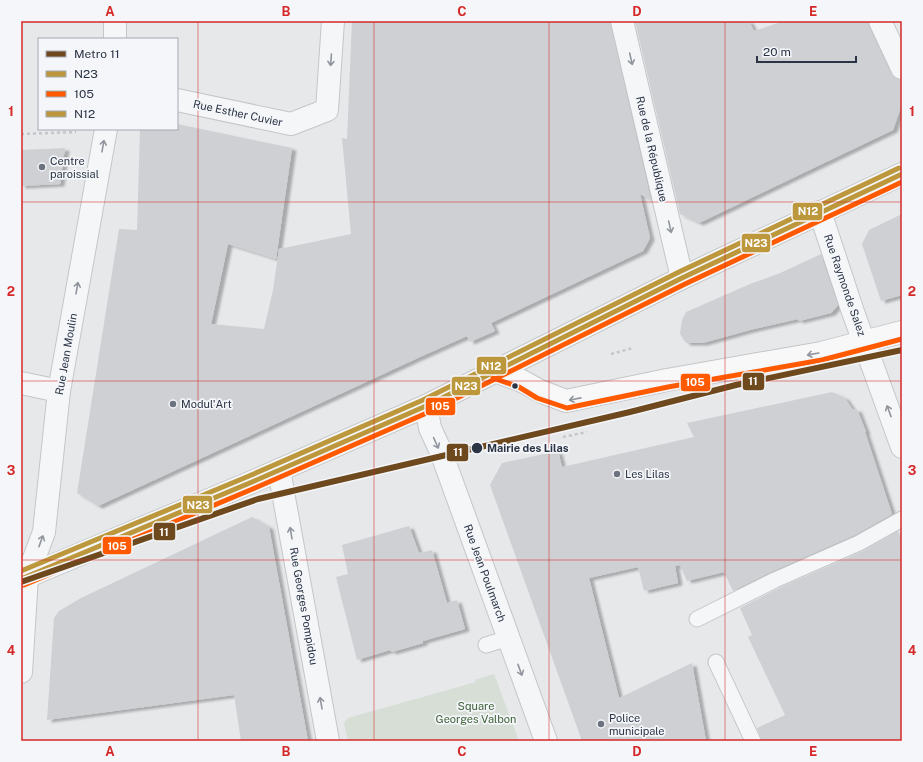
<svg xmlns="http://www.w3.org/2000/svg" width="923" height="762" viewBox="0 0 923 762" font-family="'Public Sans',sans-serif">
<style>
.green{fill:#d6ded6}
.building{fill:#ced0d3;filter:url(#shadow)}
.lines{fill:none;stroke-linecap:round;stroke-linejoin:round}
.lane-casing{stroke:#c4c6c8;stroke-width:17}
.street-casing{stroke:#c4c6c8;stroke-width:24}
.secondary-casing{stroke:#c4c6c8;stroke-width:24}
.path{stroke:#c5c6ca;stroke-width:2.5;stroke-dasharray:3 3;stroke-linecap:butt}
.lane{stroke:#f5f6f7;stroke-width:15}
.street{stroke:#f5f6f7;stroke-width:22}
.secondary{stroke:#f8f8f8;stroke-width:22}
.bus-1-casing{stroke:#f4f6f9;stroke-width:8}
.bus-2-casing{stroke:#f4f6f9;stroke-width:8}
.bus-3-casing{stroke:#f4f6f9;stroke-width:8}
.bus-1{stroke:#bc973c;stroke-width:5}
.bus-2{stroke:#ff5a00;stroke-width:5}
.bus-3{stroke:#bc973c;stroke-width:5}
.metro-1-casing{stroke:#f4f6f9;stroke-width:9}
.metro-1{stroke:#6e491e;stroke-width:6}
.oneway{stroke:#90959e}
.oneway2{stroke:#92969e}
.grid{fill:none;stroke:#d62828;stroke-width:1;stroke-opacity:0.55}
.poi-dot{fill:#6c737f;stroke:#f4f6f9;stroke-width:1.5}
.bus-dot{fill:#2b3445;stroke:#f4f6f9;stroke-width:1.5}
.labels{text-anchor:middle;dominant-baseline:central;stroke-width:3.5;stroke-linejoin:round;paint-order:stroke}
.street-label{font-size:11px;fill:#2b3445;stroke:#f4f6f9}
.poi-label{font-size:11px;fill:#2b3445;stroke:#f4f6f9;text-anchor:start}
.stop-label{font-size:11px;font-weight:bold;fill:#2b3445;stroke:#f4f6f9;text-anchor:start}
.park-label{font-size:11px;fill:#3f6138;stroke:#f4f6f9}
.line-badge{stroke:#f4f6f9;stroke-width:1.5}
.badge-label{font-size:11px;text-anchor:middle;font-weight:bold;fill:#fff}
.neatline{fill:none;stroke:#d62828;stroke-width:1.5}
.grid-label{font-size:13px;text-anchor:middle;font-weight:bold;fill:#d62828}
</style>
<defs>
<filter id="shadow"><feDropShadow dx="4.5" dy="2.5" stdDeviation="1" flood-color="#0004"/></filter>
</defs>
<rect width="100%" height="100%" fill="#e6e8ea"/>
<polygon class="green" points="494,674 519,741 348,741 344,723 348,718 476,682 475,680"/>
<g class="building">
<polygon points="352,21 610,21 651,200 640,194 650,238 643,251 491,323 495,331 470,342 467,336 420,357 98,506 77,493 119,229 137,230 140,129 177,129 177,124 292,148 276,259 228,244 211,324 264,329 273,290 279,249 351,234 342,138 347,139"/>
<polygon points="635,21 749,21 754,31 784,21 868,21 869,26 891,73 895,78 902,80 902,104 893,130 699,223 680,214"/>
<polygon points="65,148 60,184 21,186 21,150"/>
<polygon points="902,214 902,295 881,301 862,244 869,230"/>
<polygon points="821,254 838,305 831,313 799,321 798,319 750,330 703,343 686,343 680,334 682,320 686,312 750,284 778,274"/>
<polygon points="832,392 845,398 853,410 857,409 866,432 865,432 892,514 855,535 771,572 733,591 724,572 687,581 680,565 675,566 678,583 644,591 638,567 589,578 619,698 692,663 706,741 582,741 490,485 502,463 558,451 562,467 694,437 687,423"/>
<polygon points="252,517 269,527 308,741 241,741 234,695 47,720 54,618 59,611 81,598"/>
<polygon points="409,526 419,553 432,550 447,603 457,600 465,629 423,641 423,643 392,652 390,650 357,660 336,577 348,574 342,545"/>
<polygon points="898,531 902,543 902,741 762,741 757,728 785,715 748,637 752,635 740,608 779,588 863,551"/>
</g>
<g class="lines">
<g class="lane-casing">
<g id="lane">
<polyline points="697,619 775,580 859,543 902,519"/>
<polyline points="486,645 509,638"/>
<polyline points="716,662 753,741"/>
</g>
</g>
<g class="street-casing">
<g id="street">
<polyline points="622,21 682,278"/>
<polyline points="880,21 902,68"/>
<polyline points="115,39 115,21"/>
<polyline points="177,100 291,124 327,110 333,21"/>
<polyline points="820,212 853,312 902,447"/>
<polyline points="21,383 59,391"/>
<polyline points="426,406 430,428 441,452 546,741"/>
<polyline points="279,470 328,741"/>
<polyline points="21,672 27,577 44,532 59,391 106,129"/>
</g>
</g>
<g class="secondary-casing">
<g id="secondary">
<polyline points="495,371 522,381 540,391 566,401 667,380 821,353 902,332"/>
<polyline points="21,579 252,482 426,406 682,278 902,174"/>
</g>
</g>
<g class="path">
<polyline points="21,134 76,132"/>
<polyline points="611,354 633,348"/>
<polyline points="563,437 587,432"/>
</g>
<use href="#lane" class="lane"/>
<use href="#street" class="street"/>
<use href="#secondary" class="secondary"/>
<g class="bus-1-casing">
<polyline id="bus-1" points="21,579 252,482 426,406 682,278 902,174"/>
</g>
<g class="bus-2-casing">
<g id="bus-2">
<polyline points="493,378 519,387 537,398 567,408 668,387 822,360 902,339"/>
<polyline points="24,585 255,488 429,412 685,284 902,182"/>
</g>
</g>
<g class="bus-3-casing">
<polyline id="bus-3" points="21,571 249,476 423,400 679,272 899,168"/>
</g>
<use href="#bus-1" class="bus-1"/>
<use href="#bus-2" class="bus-2"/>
<use href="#bus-3" class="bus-3"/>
<g class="metro-1-casing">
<polyline id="metro-1" points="21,582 258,499 630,412 736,385 902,350"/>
</g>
<use href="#metro-1" class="metro-1"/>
</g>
<defs><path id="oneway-shaft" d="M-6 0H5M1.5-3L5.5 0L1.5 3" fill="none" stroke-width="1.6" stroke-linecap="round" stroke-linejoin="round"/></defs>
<g class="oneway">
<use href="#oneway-shaft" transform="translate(631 59) rotate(77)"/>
<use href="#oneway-shaft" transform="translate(331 60) rotate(94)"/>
<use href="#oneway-shaft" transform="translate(103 146) rotate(-80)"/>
<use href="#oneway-shaft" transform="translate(670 227) rotate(77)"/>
<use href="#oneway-shaft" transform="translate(77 288) rotate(-80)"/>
<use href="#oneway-shaft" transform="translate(889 411) rotate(-110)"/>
<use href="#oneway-shaft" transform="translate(436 443) rotate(66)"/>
<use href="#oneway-shaft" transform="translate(291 533) rotate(-100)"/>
<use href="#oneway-shaft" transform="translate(41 541) rotate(-70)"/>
<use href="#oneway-shaft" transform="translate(520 670) rotate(70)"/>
<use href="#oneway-shaft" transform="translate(321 703) rotate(-100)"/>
</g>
<g class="oneway2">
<use href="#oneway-shaft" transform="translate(813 354) rotate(170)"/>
<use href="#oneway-shaft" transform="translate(575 399) rotate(169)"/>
</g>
<path class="grid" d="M198 21V741M374 21V741M549 21V741M725 21V741M21 202H902M21 381H902M21 560H902"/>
<g class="poi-dot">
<circle cx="42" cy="167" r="4"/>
<circle cx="173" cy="404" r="4"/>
<circle cx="617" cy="474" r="4"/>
<circle cx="601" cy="724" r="4"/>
</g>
<g class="bus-dot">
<circle cx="515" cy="386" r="3.5"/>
<circle cx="477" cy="448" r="6"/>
</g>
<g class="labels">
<g class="street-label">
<text transform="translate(238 113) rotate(12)">Rue Esther Cuvier</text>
<text transform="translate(652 149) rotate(77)">Rue de la République</text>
<text transform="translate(845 285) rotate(71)">Rue Raymonde Salez</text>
<text transform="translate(66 354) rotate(-80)">Rue Jean Moulin</text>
<text transform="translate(485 573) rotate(70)">Rue Jean Poulmarch</text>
<text transform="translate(304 606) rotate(80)">Rue Georges Pompidou</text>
</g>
<g class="poi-label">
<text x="50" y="161">Centre<tspan x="50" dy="13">paroissial</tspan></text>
<text x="181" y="404">Modul'Art</text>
<text x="625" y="474">Les Lilas</text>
<text x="609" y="718">Police<tspan x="609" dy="13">municipale</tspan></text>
</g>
<g class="stop-label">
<text x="487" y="448">Mairie des Lilas</text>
</g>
<g class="park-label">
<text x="476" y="706">Square<tspan x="476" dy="13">Georges Valbon</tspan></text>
</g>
</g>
<g class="line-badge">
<rect x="792" y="202" width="31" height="19" rx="4" fill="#bc973c"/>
<rect x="741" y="233" width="30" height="20" rx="4" fill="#bc973c"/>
<rect x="476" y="356" width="31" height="19" rx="4" fill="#bc973c"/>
<rect x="742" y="372" width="23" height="19" rx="4" fill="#6e491e"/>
<rect x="680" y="373" width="31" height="19" rx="4" fill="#ff5a00"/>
<rect x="451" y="376" width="30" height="20" rx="4" fill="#bc973c"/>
<rect x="425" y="397" width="31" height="19" rx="4" fill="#ff5a00"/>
<rect x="446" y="443" width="23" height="19" rx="4" fill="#6e491e"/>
<rect x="182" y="495" width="31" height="19" rx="4" fill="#bc973c"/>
<rect x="153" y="522" width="23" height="19" rx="4" fill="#6e491e"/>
<rect x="102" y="536" width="30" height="19" rx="4" fill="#ff5a00"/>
</g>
<g class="badge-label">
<text x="808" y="215">N12</text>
<text x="756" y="247">N23</text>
<text x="491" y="370">N12</text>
<text x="753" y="385">11</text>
<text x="695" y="386">105</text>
<text x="466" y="390">N23</text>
<text x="440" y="410">105</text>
<text x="458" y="456">11</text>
<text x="198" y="509">N23</text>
<text x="164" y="536">11</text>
<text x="117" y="550">105</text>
</g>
<rect width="923" height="762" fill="none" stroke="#f4f6f9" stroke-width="44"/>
<rect x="38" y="38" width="140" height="92" fill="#f4f6f9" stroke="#a4a8b1"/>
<rect x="46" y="51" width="20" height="6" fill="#6e491e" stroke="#a4a8b1"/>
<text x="74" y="58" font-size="12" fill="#2b3445">Metro 11</text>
<rect x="46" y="71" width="20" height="6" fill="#bc973c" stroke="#a4a8b1"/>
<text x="74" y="78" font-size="12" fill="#2b3445">N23</text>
<rect x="46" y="91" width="20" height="6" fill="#ff5a00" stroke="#a4a8b1"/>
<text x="74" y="98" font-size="12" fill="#2b3445">105</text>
<rect x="46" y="111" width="20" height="6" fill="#bc973c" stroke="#a4a8b1"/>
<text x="74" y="118" font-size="12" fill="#2b3445">N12</text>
<path d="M757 56v6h99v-6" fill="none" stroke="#2b3445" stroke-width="2"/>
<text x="763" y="56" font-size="12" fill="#2b3445" stroke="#f4f6f9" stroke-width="3" paint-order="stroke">20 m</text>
<rect x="22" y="22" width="879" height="718" class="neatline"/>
<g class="grid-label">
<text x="110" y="16">A</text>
<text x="286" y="16">B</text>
<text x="462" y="16">C</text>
<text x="637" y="16">D</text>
<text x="813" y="16">E</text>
<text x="11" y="116">1</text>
<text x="912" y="116">1</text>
<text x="11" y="296">2</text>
<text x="912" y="296">2</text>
<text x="11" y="475">3</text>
<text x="912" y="475">3</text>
<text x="11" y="655">4</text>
<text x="912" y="655">4</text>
<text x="110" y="756">A</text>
<text x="286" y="756">B</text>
<text x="462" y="756">C</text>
<text x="637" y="756">D</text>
<text x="813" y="756">E</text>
</g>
</svg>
